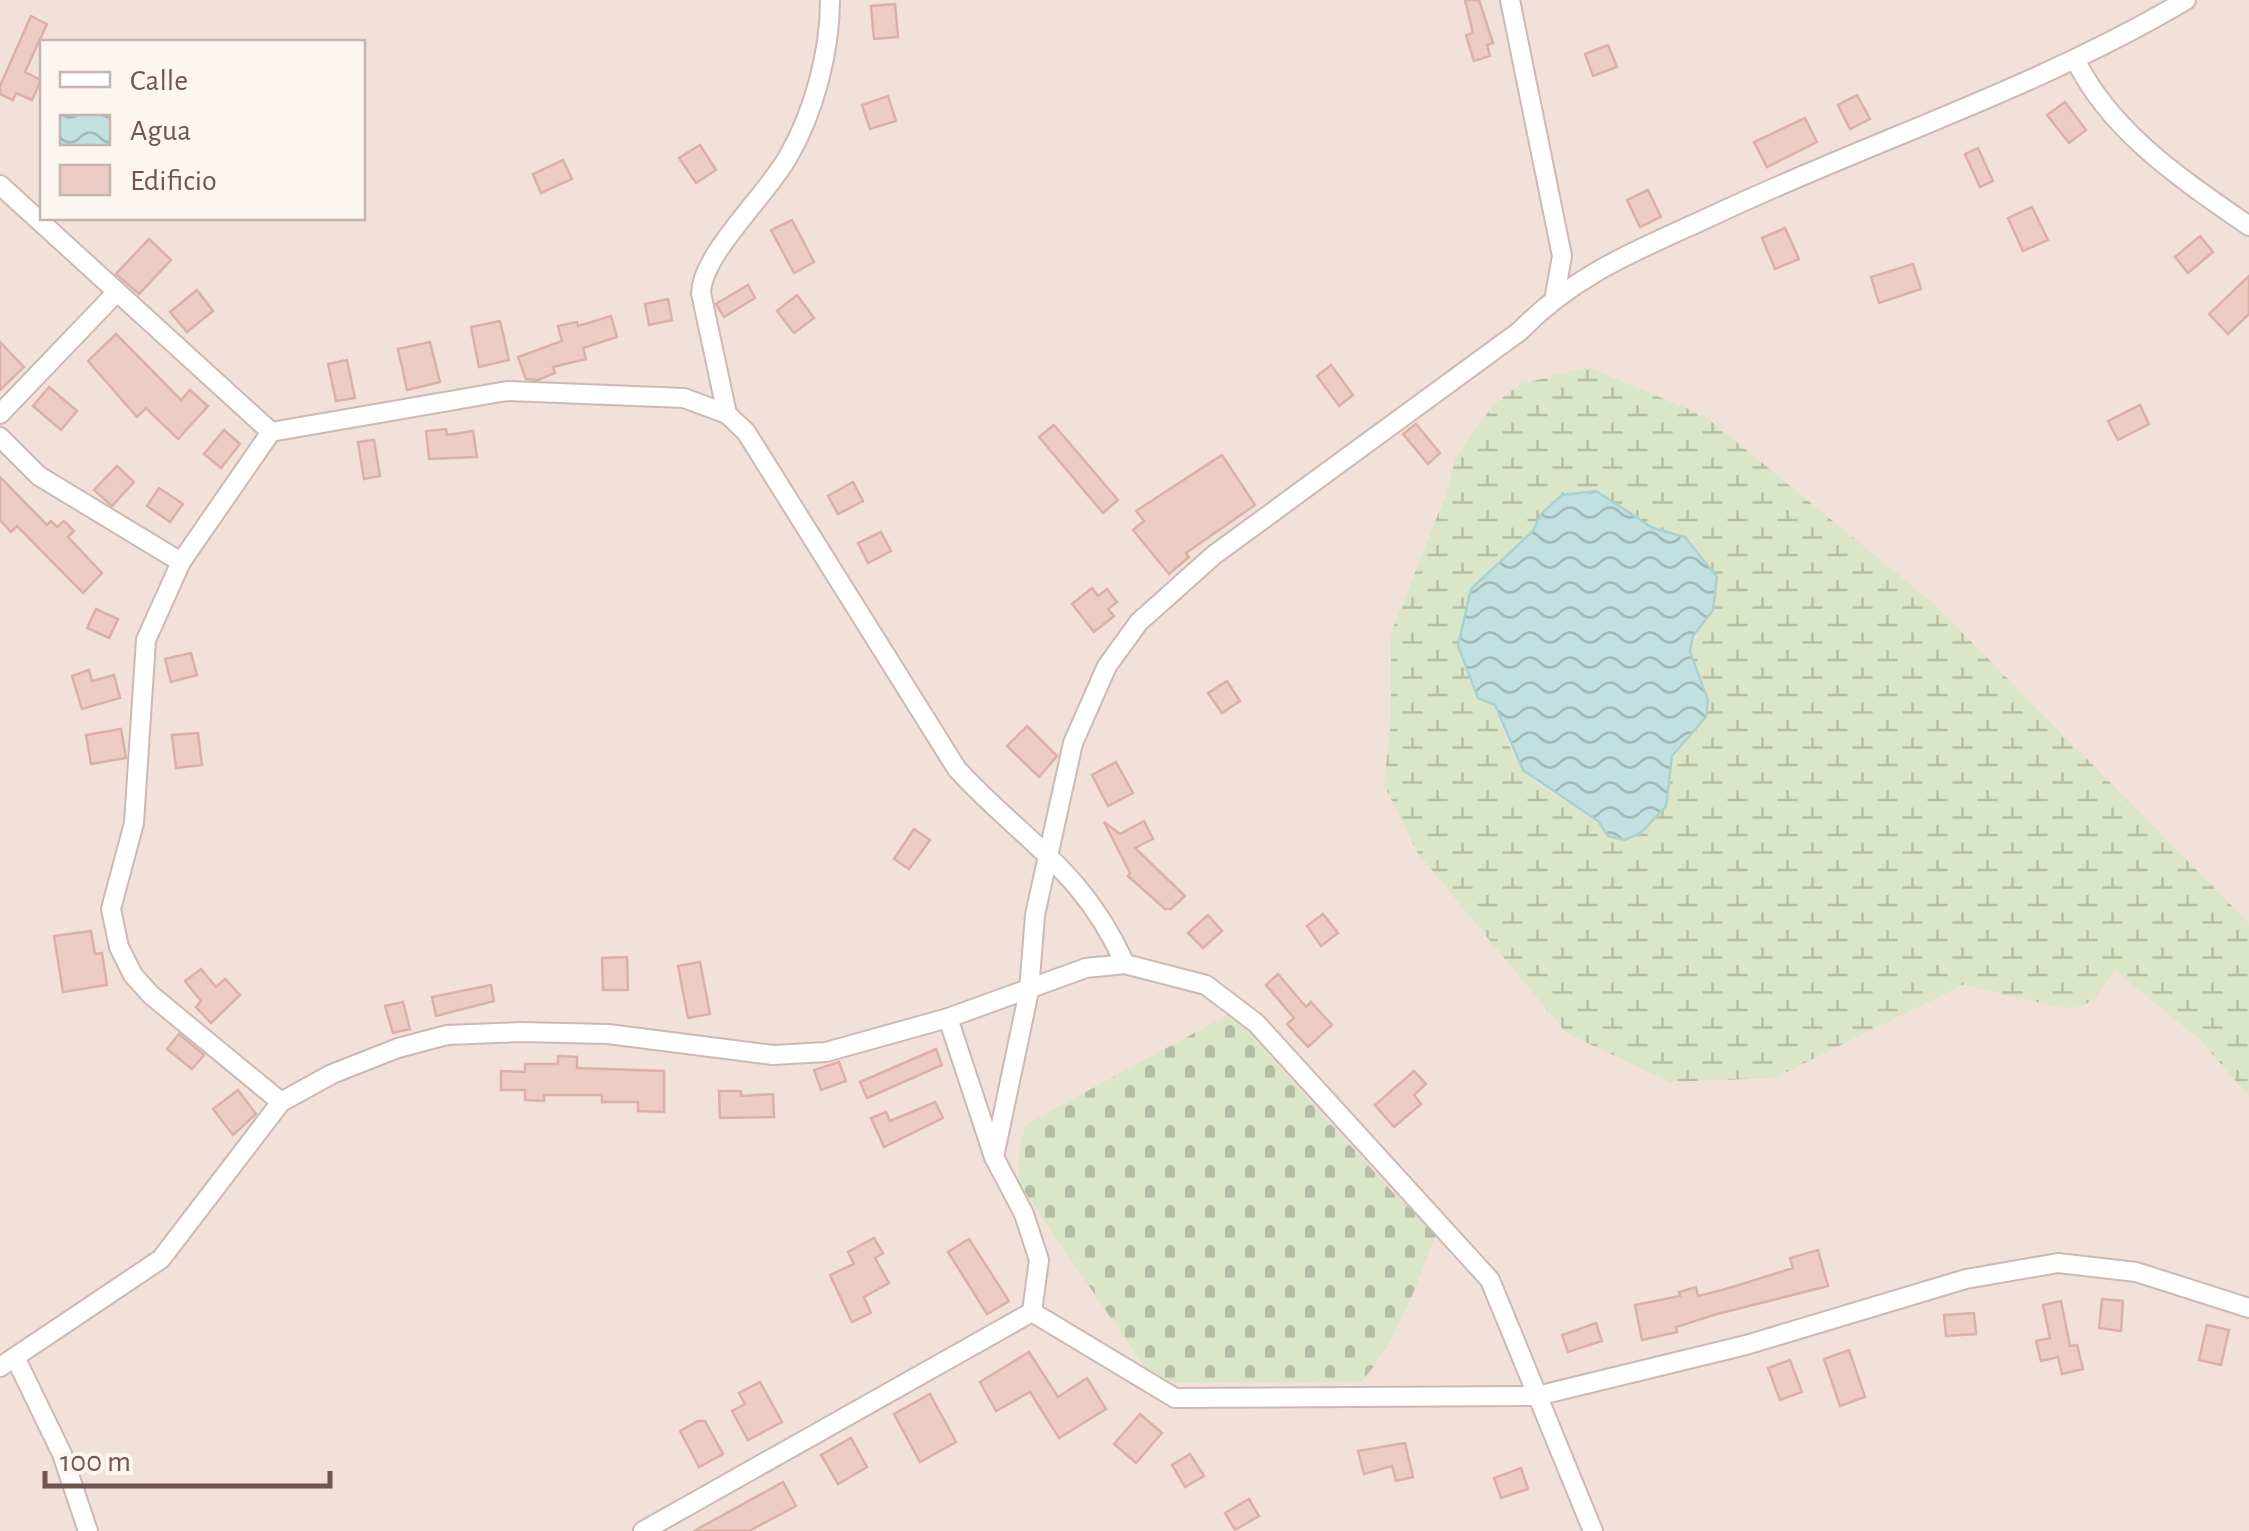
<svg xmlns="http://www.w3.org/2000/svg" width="2249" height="1531" viewBox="0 0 2249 1531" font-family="'Alegreya Sans',sans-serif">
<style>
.residential{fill:#f1e1d8;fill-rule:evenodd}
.wetland{fill:url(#wetland-marsh);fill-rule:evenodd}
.cemetery{fill:url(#cemetery-stones)}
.water{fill:url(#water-waves);stroke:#a7d2d0;stroke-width:2.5}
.building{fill:#ecccc4;stroke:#dcb0a7;stroke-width:2.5}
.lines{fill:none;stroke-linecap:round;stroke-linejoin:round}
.minor-casing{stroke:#cdb9b3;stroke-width:22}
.minor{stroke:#fff;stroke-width:18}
</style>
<defs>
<pattern id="wetland-marsh" width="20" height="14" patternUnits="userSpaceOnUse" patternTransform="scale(2.5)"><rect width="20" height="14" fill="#dbe6c9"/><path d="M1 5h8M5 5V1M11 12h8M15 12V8" fill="none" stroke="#b6bda6"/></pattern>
<pattern id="cemetery-stones" width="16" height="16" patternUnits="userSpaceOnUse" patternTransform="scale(2.5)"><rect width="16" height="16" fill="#dbe6c9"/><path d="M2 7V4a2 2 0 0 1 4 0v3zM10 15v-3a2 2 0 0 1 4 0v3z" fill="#b6bda6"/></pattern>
<pattern id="water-waves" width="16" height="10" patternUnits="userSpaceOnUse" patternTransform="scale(2.5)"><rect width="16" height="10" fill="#c0e1df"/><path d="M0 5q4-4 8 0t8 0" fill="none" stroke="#a0b9b7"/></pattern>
</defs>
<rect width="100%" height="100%" fill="#faf0e9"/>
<path class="residential" d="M0 0H2249V1531H0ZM42 42H362V218H42Z"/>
<path class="wetland" d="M1588 367 1705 416 1934 604 2244 918 2249 924V1096L2199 1039 2115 970 2095 999 2080 1007 2063 1008 1963 985 1774 1078 1670 1082 1566 1033 1417 852 1384 785 1391 719V633L1446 494 1456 457 1494 404 1521 384ZM1596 491 1653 528 1685 537 1713 610C1662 674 1723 676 1706 717 1700 730 1684 741 1675 753 1667 765 1668 790 1666 806L1608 836C1587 805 1545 797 1523 769 1492 729 1481 639 1471 589L1533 531 1541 514Z"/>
<path class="cemetery" d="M1231 1013 1395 1195 1437 1232C1416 1285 1399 1339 1361 1382L1175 1383 1145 1368 1020 1185 1018 1160 1025 1125Z"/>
<polygon class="water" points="1596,491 1653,528 1685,537 1717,577 1713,610 1693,636 1690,652 1708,700 1706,717 1672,756 1666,806 1642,832 1625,840 1608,836 1598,821 1523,770 1495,705 1478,698 1458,646 1471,589 1533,531 1541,514 1562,495"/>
<g class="building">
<polygon points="1465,0 1479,0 1493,43 1487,45 1490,56 1474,61 1466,35 1473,33"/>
<polygon points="895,4 898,37 874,39 871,6"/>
<polygon points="31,16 47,24 25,72 41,80 32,100 16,93 13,100 0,94 0,86"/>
<polygon points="1608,45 1617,67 1593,76 1585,54"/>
<polygon points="1857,95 1870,119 1850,129 1838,105"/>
<polygon points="888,96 896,121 870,129 862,105"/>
<polygon points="2065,102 2086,130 2069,143 2047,115"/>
<polygon points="1805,118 1817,142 1767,167 1754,142"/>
<polygon points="700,145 716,170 696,183 679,158"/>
<polygon points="1978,148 1993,181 1980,187 1965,154"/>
<polygon points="563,160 572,179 541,193 533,174"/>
<polygon points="1648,190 1661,217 1640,227 1627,200"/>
<polygon points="2032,207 2048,240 2023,251 2008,218"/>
<polygon points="792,220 814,262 794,273 771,230"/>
<polygon points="1785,228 1799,259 1775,269 1762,238"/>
<polygon points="2200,236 2213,252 2188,273 2175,257"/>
<polygon points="149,239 171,260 139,294 116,274"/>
<polygon points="1913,264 1921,289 1879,303 1871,277"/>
<polygon points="2249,276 2249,314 2228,334 2209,314"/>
<polygon points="748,285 755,298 724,317 716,304"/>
<polygon points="197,290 213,311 187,332 170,312"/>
<polygon points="797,295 814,318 794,333 777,311"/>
<polygon points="668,299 672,320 649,325 645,304"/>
<polygon points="611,316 617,337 583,348 586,359 553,367 555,373 538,380 526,379 518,357 562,341 558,326 577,322 578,326"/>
<polygon points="500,321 509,360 479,367 471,327"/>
<polygon points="116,334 181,400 190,390 208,406 178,439 146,408 137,417 88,361"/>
<polygon points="0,342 24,367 0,390"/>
<polygon points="430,342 440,382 407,390 398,349"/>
<polygon points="347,360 355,398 336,401 328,364"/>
<polygon points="1331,365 1353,395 1339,406 1317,376"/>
<polygon points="49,387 77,411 61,430 33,406"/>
<polygon points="2140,405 2149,424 2118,440 2108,421"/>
<polygon points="1416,424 1440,453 1428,464 1403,434"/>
<polygon points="1054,425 1118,500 1103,513 1039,437"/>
<polygon points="446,429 447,435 473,431 477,457 429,459 426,431"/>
<polygon points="224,430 240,444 221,468 204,454"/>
<polygon points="374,440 380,476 364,479 358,442"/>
<polygon points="1222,455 1255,505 1186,553 1189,557 1169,574 1133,530 1144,521 1136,511"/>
<polygon points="117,466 134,482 112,506 94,490"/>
<polygon points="0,477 47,525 51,521 57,527 64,521 74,531 68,537 102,573 83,593 17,526 11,532 0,520"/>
<polygon points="853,482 863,501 838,514 828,496"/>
<polygon points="159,488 183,504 170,522 147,506"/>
<polygon points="881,532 891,551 868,563 858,543"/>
<polygon points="1092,588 1098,596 1107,589 1117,602 1108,609 1114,616 1094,632 1072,604"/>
<polygon points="96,609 118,619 109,638 87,628"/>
<polygon points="191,653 197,675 171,682 165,659"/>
<polygon points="89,670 92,681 114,675 120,698 82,709 72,676"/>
<polygon points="1227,681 1240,701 1222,713 1208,693"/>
<polygon points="1027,726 1057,756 1039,777 1007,746"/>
<polygon points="121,729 126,758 91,764 86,735"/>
<polygon points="198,733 202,765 176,768 172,735"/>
<polygon points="1116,762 1133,793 1108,806 1092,775"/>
<polygon points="1144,821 1153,839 1135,848 1185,896 1171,909 1165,909 1128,876 1130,873 1104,822 1120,834"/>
<polygon points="914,829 930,840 909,869 894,859"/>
<polygon points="1323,914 1338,933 1321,946 1307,926"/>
<polygon points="1208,915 1222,931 1203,948 1188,933"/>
<polygon points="91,931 95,954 102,953 107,985 63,992 54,936"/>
<polygon points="627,957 628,990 603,990 602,958"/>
<polygon points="700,962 710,1014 688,1018 678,966"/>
<polygon points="201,969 216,987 225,979 240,995 211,1023 196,1007 201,1001 185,981"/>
<polygon points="1278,974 1306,1007 1311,1002 1332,1025 1308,1047 1287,1024 1294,1018 1266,985"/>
<polygon points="491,985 494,1001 436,1016 432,997"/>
<polygon points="403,1002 410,1029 393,1033 385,1006"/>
<polygon points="179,1034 204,1055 192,1069 167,1049"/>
<polygon points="936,1049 942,1065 867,1098 860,1082"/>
<polygon points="558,1056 577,1057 577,1068 664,1071 664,1112 638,1111 638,1102 602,1102 602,1095 544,1095 544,1101 525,1100 525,1090 501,1090 501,1071 525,1072 525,1064 558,1064"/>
<polygon points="839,1062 846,1081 821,1090 814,1070"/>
<polygon points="1414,1071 1426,1084 1414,1095 1421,1104 1394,1127 1375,1105"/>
<polygon points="238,1090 256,1114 233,1135 213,1109"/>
<polygon points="719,1091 741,1091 741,1096 773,1094 774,1117 720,1118"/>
<polygon points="935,1102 943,1118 884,1147 871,1118 886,1112 890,1121"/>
<polygon points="874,1238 883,1253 875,1258 889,1283 864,1297 871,1313 852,1322 830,1275 854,1264 848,1252"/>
<polygon points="969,1239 1009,1301 987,1314 948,1252"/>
<polygon points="1818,1250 1828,1286 1717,1314 1676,1327 1677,1332 1642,1340 1635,1305 1680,1296 1679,1292 1696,1287 1698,1296 1726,1289 1793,1268 1790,1258"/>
<polygon points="2102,1299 2123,1301 2121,1331 2099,1328"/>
<polygon points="2061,1301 2070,1346 2077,1345 2083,1369 2062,1374 2058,1357 2041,1361 2036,1341 2050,1338 2043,1305"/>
<polygon points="1974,1313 1976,1334 1946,1336 1944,1315"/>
<polygon points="1596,1323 1602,1341 1568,1352 1562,1335"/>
<polygon points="2207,1325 2229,1330 2221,1365 2199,1360"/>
<polygon points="1849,1350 1865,1397 1840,1406 1824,1359"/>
<polygon points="1029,1352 1058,1397 1087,1378 1106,1409 1059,1438 1030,1392 996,1411 980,1382"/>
<polygon points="1790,1360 1802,1392 1780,1400 1768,1368"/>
<polygon points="760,1382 782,1422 748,1440 732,1411 745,1404 739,1393"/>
<polygon points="930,1394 956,1442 920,1462 894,1414"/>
<polygon points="1140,1414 1162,1433 1136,1463 1114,1444"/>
<polygon points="698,1421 705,1421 723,1454 699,1467 680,1431"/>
<polygon points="851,1438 867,1467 838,1484 821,1455"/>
<polygon points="1405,1443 1413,1477 1396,1481 1392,1466 1364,1474 1358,1451"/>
<polygon points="1190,1454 1204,1476 1185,1487 1172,1465"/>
<polygon points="1521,1468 1528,1489 1501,1498 1494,1478"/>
<polygon points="783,1482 796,1506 749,1531 694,1531"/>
<polygon points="1249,1499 1259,1516 1235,1530 1225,1513"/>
</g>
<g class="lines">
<g class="minor-casing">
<g id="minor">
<polyline points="1510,0 1562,256 1555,295"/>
<path d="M2075 59C2111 133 2183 180 2249 226"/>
<polyline points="0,185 271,432"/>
<polyline points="0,414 115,294"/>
<path d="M727 414 701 293C702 254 766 196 788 157 814 112 830 52 830 0"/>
<polyline points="0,437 39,476 181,562"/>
<polyline points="948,1018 994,1157"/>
<path d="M281 1102 151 995 133 975 119 947 111 909 134 823 146 640 181 562 271 432 507 391 684 398 727 414 746 432 957 769C1024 842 1082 868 1125 964"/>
<path d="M1032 1312 1039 1260 1024 1214 994 1157 1029 991 1035 915 1073 743 1107 666 1139 622 1214 555 1520 331C1577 272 1641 249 1714 215 1871 141 2036 89 2186 0"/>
<polyline points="1032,1312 1175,1398 1537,1396 1746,1345 1966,1279 2058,1263 2136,1272 2249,1308"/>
<polyline points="16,1359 62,1454 88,1531"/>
<polyline points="0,1367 161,1259 281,1102 332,1074 398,1048 447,1035 521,1032 608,1034 773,1055 826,1052 948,1018 1086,968 1125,964 1206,985 1256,1023 1490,1280 1593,1531"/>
<polyline points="643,1531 1032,1312"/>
</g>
</g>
<use href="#minor" class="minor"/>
</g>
<rect x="40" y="40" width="325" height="180" fill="#fdf5ef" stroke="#c5b5af" stroke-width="2.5"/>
<rect x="60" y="72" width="50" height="15" fill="#ffffff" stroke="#c5b5af" stroke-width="2.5"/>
<text x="130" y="90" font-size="30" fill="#715550">Calle</text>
<rect x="60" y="115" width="50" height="30" fill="url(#water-waves)" stroke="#c5b5af" stroke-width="2.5"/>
<text x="130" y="140" font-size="30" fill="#715550">Agua</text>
<rect x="60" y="165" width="50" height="30" fill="#ecccc4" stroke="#c5b5af" stroke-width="2.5"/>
<text x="130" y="190" font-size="30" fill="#715550">Edificio</text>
<path d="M45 1471v15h285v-15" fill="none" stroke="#715550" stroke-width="5"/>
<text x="60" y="1471" font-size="30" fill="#715550" stroke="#fdf5ef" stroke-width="8" paint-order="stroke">100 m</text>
</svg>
